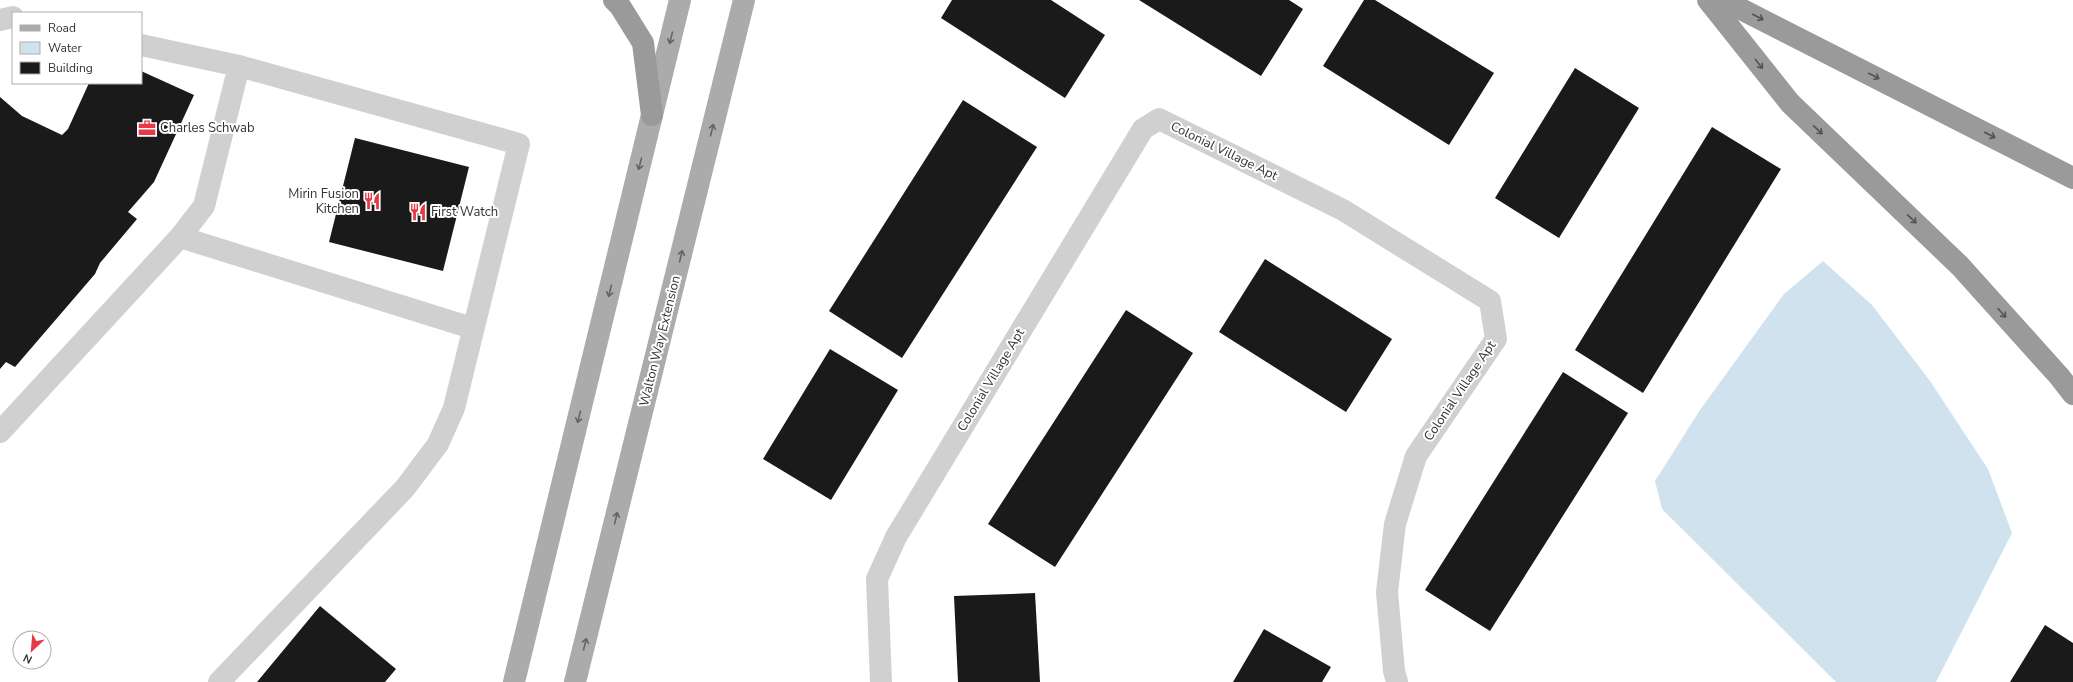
<svg xmlns="http://www.w3.org/2000/svg" width="2073" height="682" viewBox="0 0 2073 682" font-family="'Nunito Sans',sans-serif">
<style>
.water{fill:#cfe2ee}
.building{fill:#1a1a1a}
.lines{fill:none;stroke-linecap:round;stroke-linejoin:round}
.minor{stroke:#d0d0d0;stroke-width:22}
.major{stroke:#ababab;stroke-width:22}
.highway{stroke:#9a9a9a;stroke-width:22}
.oneway{stroke:#525252}
.oneway2{stroke:#636363}
.labels{text-anchor:middle;dominant-baseline:central;stroke-width:4;stroke-linejoin:round;paint-order:stroke}
.poi-label{font-size:13px;fill:#333;stroke:#fff;text-anchor:start}
.street-label{font-size:13px;fill:#333;stroke:#fff}
</style>
<rect width="100%" height="100%" fill="#fff"/>
<polygon class="water" points="1823,261 1872,305 1930,381 1988,469 2012,533 1936,682 1836,682 1662,509 1655,481 1700,410 1784,294"/>
<g class="building">
<polygon points="952,0 1051,0 1105,35 1065,98 941,18"/>
<polygon points="1139,0 1289,0 1303,9 1261,76"/>
<polygon points="1364,0 1375,0 1494,73 1449,145 1323,66"/>
<polygon points="1575,68 1639,108 1559,238 1495,198"/>
<polygon points="141,71 194,95 154,182 128,212 137,219 100,263 95,274 15,367 6,362 0,369 0,97 22,116 62,135 68,129 89,83 141,83"/>
<polygon points="963,100 1037,147 902,358 829,311"/>
<polygon points="1712,127 1781,169 1643,393 1575,350"/>
<polygon points="355,138 469,167 443,271 329,242"/>
<polygon points="1265,259 1392,339 1346,412 1219,332"/>
<polygon points="1126,310 1193,353 1055,567 988,524"/>
<polygon points="830,349 898,390 831,500 763,459"/>
<polygon points="1563,372 1628,413 1490,631 1425,590"/>
<polygon points="1035,593 1040,682 958,682 954,596"/>
<polygon points="320,606 396,669 385,682 257,682"/>
<polygon points="2045,625 2073,643 2073,682 2010,682"/>
<polygon points="1264,629 1331,667 1322,682 1233,682"/>
</g>
<g class="lines">
<g class="minor">
<polyline points="0,20 13,17"/>
<polyline points="180,237 472,328"/>
<polyline points="0,432 180,237 204,206 239,66 141,45"/>
<polyline points="219,682 405,488 438,444 454,408 519,144 239,66"/>
<polyline points="881,682 877,579 896,537 1143,129 1159,119 1343,210 1490,301 1496,339 1416,456 1395,524 1387,592 1394,671 1397,682"/>
</g>
<g class="major">
<polyline points="514,682 680,0"/>
<polyline points="575,682 744,0"/>
</g>
<g class="highway">
<polyline points="614,0 620,6 643,43 652,115"/>
<polyline points="1708,0 1790,103 1960,266 2059,376 2073,394"/>
<polyline points="1723,0 2073,178"/>
</g>
</g>
<defs><path id="oneway-shaft" d="M-6 0H5M1.5-3L5.5 0L1.5 3" fill="none" stroke-width="1.6" stroke-linecap="round" stroke-linejoin="round"/></defs>
<g class="oneway">
<use href="#oneway-shaft" transform="translate(1758 17) rotate(27)"/>
<use href="#oneway-shaft" transform="translate(1759 64) rotate(52)"/>
<use href="#oneway-shaft" transform="translate(1874 76) rotate(27)"/>
<use href="#oneway-shaft" transform="translate(1818 130) rotate(43)"/>
<use href="#oneway-shaft" transform="translate(1990 135) rotate(27)"/>
<use href="#oneway-shaft" transform="translate(1912 219) rotate(44)"/>
<use href="#oneway-shaft" transform="translate(2002 313) rotate(48)"/>
</g>
<g class="oneway2">
<use href="#oneway-shaft" transform="translate(671 38) rotate(104)"/>
<use href="#oneway-shaft" transform="translate(712 130) rotate(-76)"/>
<use href="#oneway-shaft" transform="translate(640 164) rotate(104)"/>
<use href="#oneway-shaft" transform="translate(681 256) rotate(-76)"/>
<use href="#oneway-shaft" transform="translate(610 291) rotate(104)"/>
<use href="#oneway-shaft" transform="translate(579 417) rotate(104)"/>
<use href="#oneway-shaft" transform="translate(616 518) rotate(-76)"/>
<use href="#oneway-shaft" transform="translate(585 644) rotate(-76)"/>
</g>
<defs>
<g id="office-bare" transform="scale(1.38)"><path d="M-6-3h4V-5.5h4V-3h4V5H-6ZM-1-4.5V-3h2v-1.5ZM-6 0V1H6V0Z" fill="#e63946" stroke="#fff" stroke-width="2.5" paint-order="stroke"/></g>
<g id="restaurant-bare" transform="scale(1.38)"><path d="M-5-6h1v4h1v-4h1v4h1v-4h1v5L-1.5 .5V6h-2V.5L-5-1ZM5-6V6H3V1.5H1.5Q1.5-4 5-6Z" fill="#e63946" stroke="#fff" stroke-width="2.5" paint-order="stroke"/></g>
</defs>
<g fill-rule="evenodd">
<use href="#office-bare" x="147" y="128"/>
<use href="#restaurant-bare" x="372" y="201"/>
<use href="#restaurant-bare" x="418" y="212"/>
</g>
<g class="labels">
<g class="poi-label">
<text x="160" y="128">Charles Schwab</text>
<text x="359" y="194" text-anchor="end">Mirin Fusion<tspan x="359" dy="15">Kitchen</tspan></text>
<text x="431" y="212">First Watch</text>
</g>
<g class="street-label">
<text transform="translate(1224 151) rotate(26)">Colonial Village Apt</text>
<text transform="translate(660 341) rotate(-76)">Walton Way Extension</text>
<text transform="translate(991 380) rotate(-59)">Colonial Village Apt</text>
<text transform="translate(1460 391) rotate(-56)">Colonial Village Apt</text>
</g>
</g>
<rect x="12" y="12" width="130" height="72" fill="#ffffff" stroke="#adadad"/>
<rect x="20" y="25" width="20" height="6" fill="#ababab" stroke="#adadad"/>
<text x="48" y="32" font-size="12" fill="#333333">Road</text>
<rect x="20" y="42" width="20" height="12" fill="#cfe2ee" stroke="#adadad"/>
<text x="48" y="52" font-size="12" fill="#333333">Water</text>
<rect x="20" y="62" width="20" height="12" fill="#1a1a1a" stroke="#adadad"/>
<text x="48" y="72" font-size="12" fill="#333333">Building</text>
<g transform="translate(32 650) rotate(206)"><circle r="19" fill="#ffffff" stroke="#adadad"/>
<path d="M0-3L7 15L0 10L-7 15Z" fill="#e63946"/>
<text y="-6" font-size="11" font-weight="bold" text-anchor="middle" fill="#333333">N</text>
</g>
</svg>
